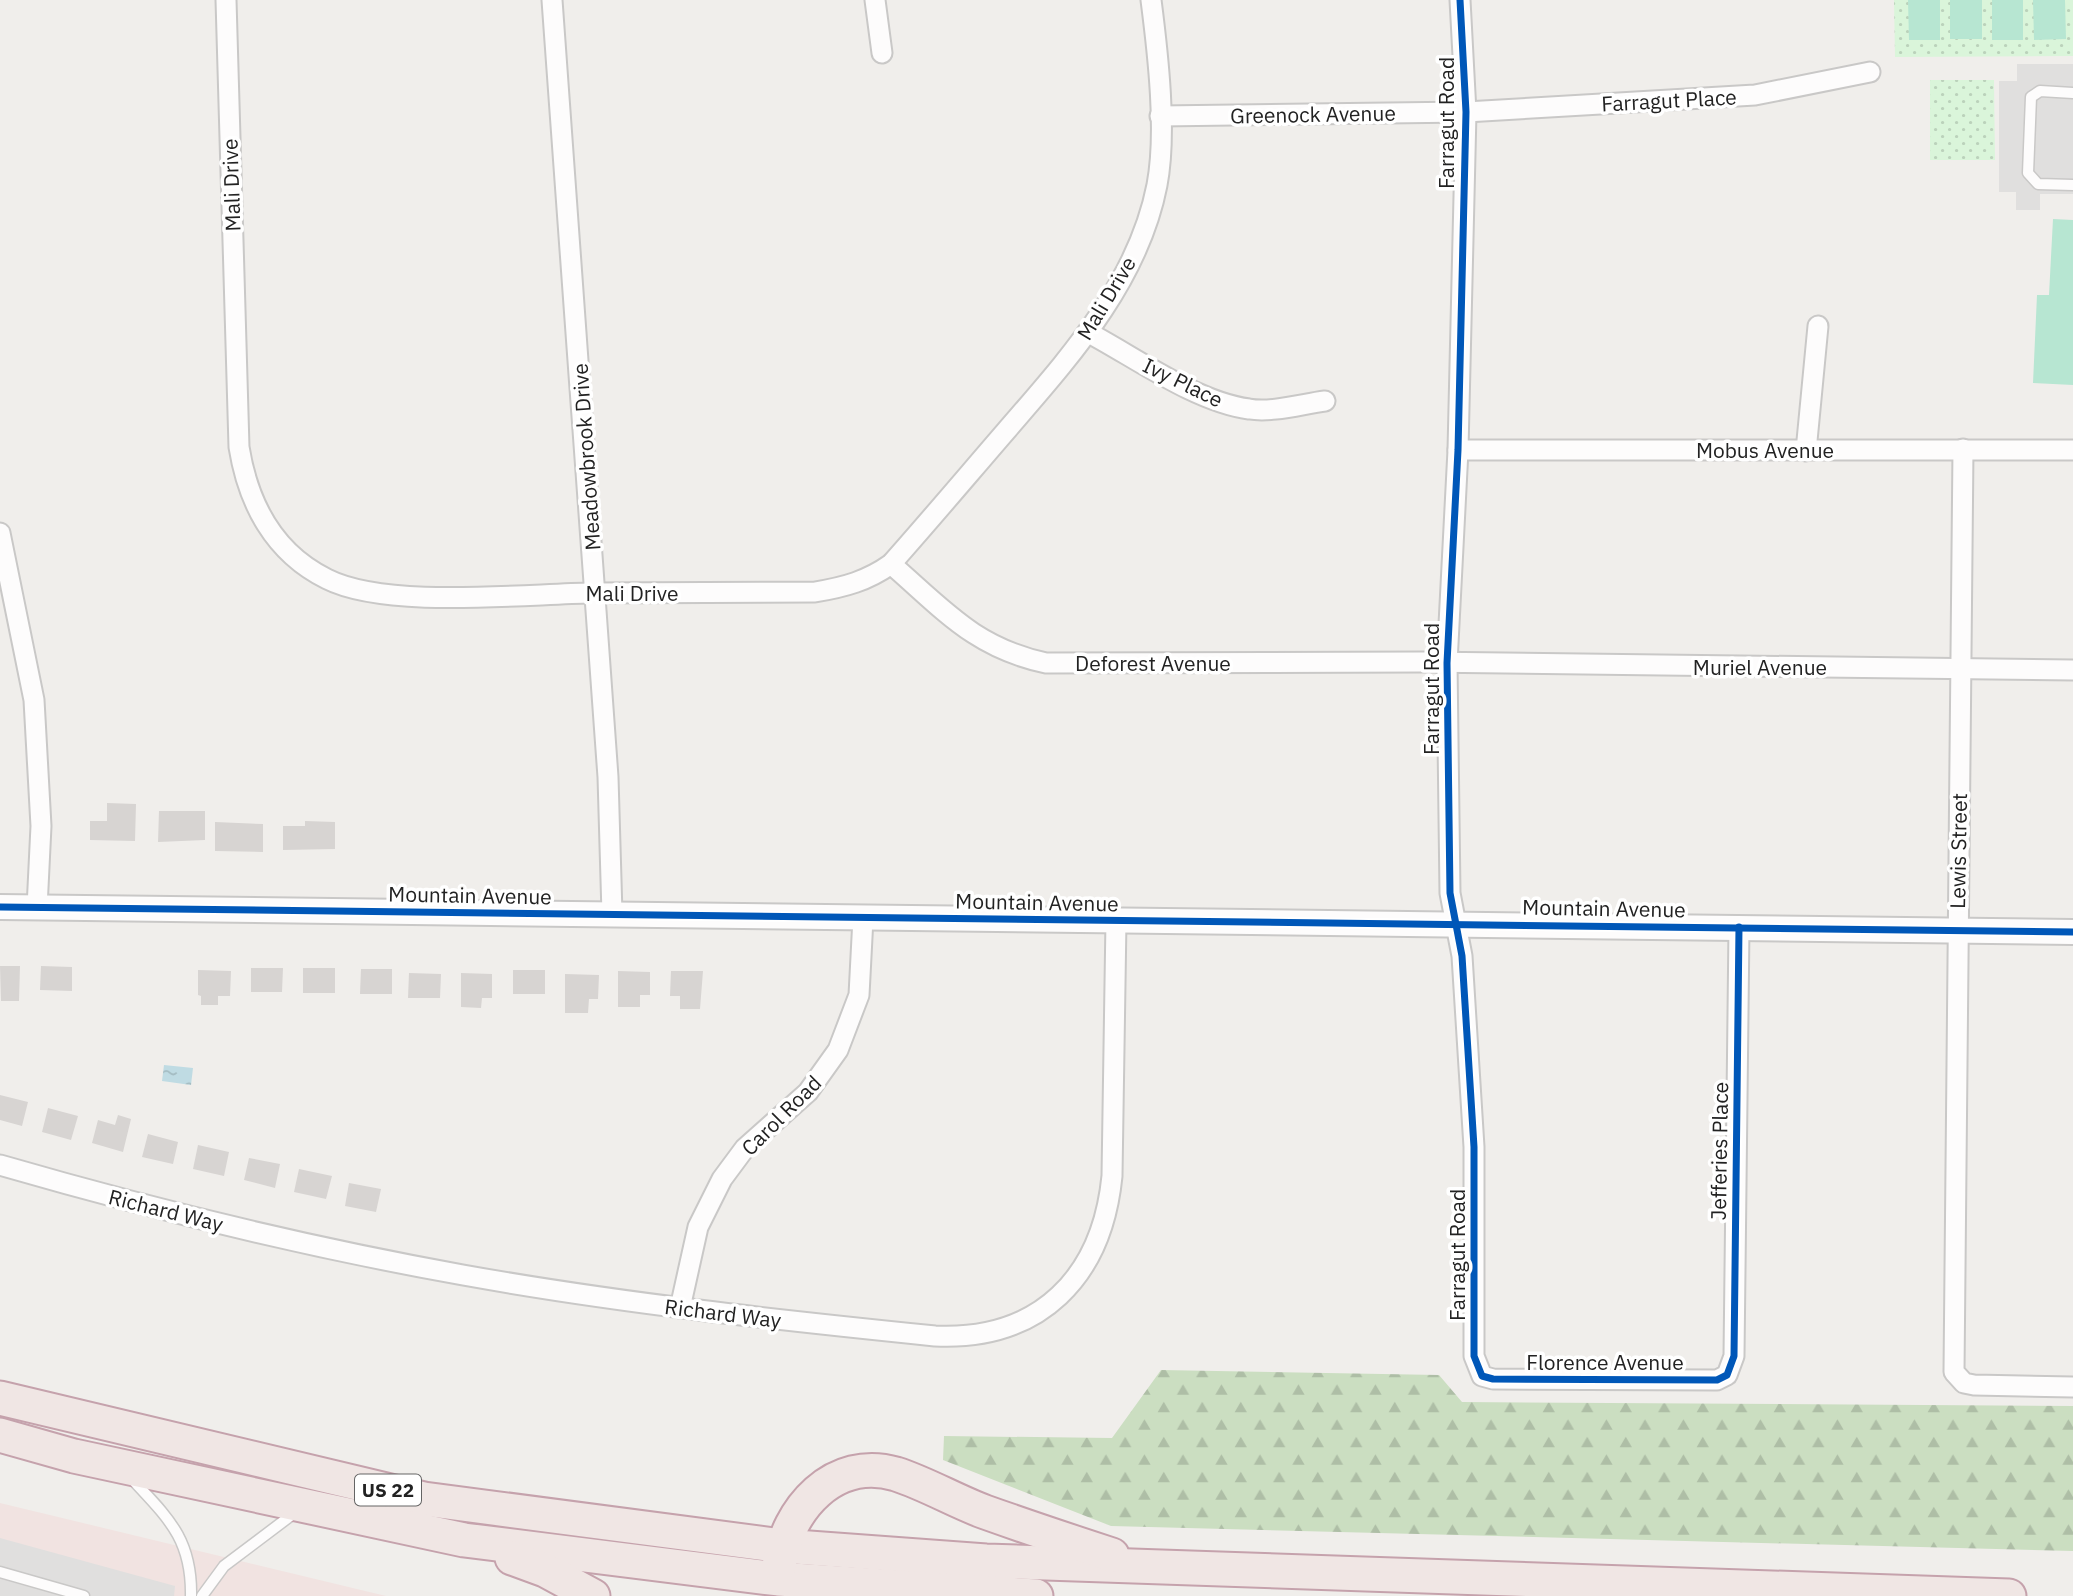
<svg xmlns="http://www.w3.org/2000/svg" width="2073" height="1596" viewBox="0 0 2073 1596" font-family="'IBM Plex Sans',sans-serif">
<style>
.commercial{fill:#f1e3e1}
.forest{fill:url(#forest-firs)}
.park{fill:url(#park-dots)}
.pitch{fill:#b7e6d2}
.parking{fill:#e0dfde}
.water{fill:url(#water-ripples)}
.building{fill:#d7d4d2}
.lines{fill:none;stroke-linecap:round;stroke-linejoin:round}
.service-casing{stroke:#c9c8c7;stroke-width:13}
.minor-casing{stroke:#c9c8c7;stroke-width:23}
.tertiary-casing{stroke:#c9c8c7;stroke-width:28}
.trunk-casing{stroke:#c5a2ac;stroke-width:37}
.service{stroke:#fdfcfc;stroke-width:10}
.minor{stroke:#fdfcfc;stroke-width:19}
.tertiary{stroke:#fdfcfc;stroke-width:24}
.trunk{stroke:#f0e6e4;stroke-width:33}
.cycleway-casing{stroke:#fff;stroke-width:11}
.cycleway{stroke:#0057b8;stroke-width:7}
.labels{text-anchor:middle;dominant-baseline:central;stroke-width:7;stroke-linejoin:round;paint-order:stroke}
.shield{fill:#fff;stroke:#646464;stroke-width:2}
.shield-label{font-size:19px;font-weight:bold;fill:#222}
.street-label{font-size:21px;fill:#222;stroke:#fff}
</style>
<defs>
<pattern id="forest-firs" width="22" height="20" patternUnits="userSpaceOnUse" patternTransform="scale(1.75)"><rect width="22" height="20" fill="#cbdec1"/><path d="M5 1l3.5 6h-7zM16 11l3.5 6h-7z" fill="#aebea6"/></pattern>
<pattern id="park-dots" width="8" height="8" patternUnits="userSpaceOnUse" patternTransform="scale(1.75)"><rect width="8" height="8" fill="#daf5da"/><path d="M2 2h.1M6 6h.1" fill="none" stroke="#bbd2bb" stroke-width="1.8" stroke-linecap="round"/></pattern>
<pattern id="water-ripples" width="26" height="14" patternUnits="userSpaceOnUse" patternTransform="scale(1.75)"><rect width="26" height="14" fill="#bfdbe3"/><path d="M2 4q2-2 4 0t4 0M15 11q2-2 4 0t4 0" fill="none" stroke="#a4bcc2"/></pattern>
</defs>
<rect width="100%" height="100%" fill="#f0eeeb"/>
<polygon class="commercial" points="0,1503 386,1596 0,1596"/>
<polygon class="forest" points="1161,1370 1439,1375 1462,1402 2073,1406 2073,1551 1111,1526 943,1460 944,1436 1112,1438"/>
<g class="park">
<polygon points="1894,0 2073,0 2073,56 1895,57"/>
<polygon points="1930,80 1994,80 1995,160 1930,160"/>
</g>
<g class="pitch">
<polygon points="1908,0 1940,0 1940,40 1909,40"/>
<rect x="1950" y="0" width="32" height="39"/>
<rect x="1992" y="0" width="31" height="40"/>
<polygon points="2033,0 2065,0 2066,39 2034,40"/>
<polygon points="2053,219 2073,220 2073,385 2033,383 2037,295 2049,295"/>
</g>
<g class="parking">
<polygon points="2017,64 2073,64 2073,194 2040,194 2040,210 2016,210 2016,192 1999,192 1999,81 2017,81"/>
<polygon points="0,1538 175,1586 174,1596 0,1596"/>
</g>
<polygon class="water" points="164,1065 193,1068 191,1085 162,1081"/>
<g class="building">
<polygon points="107,803 136,804 135,841 90,840 90,821 107,821"/>
<polygon points="159,811 205,811 205,840 158,842"/>
<polygon points="305,821 335,822 335,849 283,850 283,826 305,826"/>
<polygon points="215,822 263,824 263,852 215,851"/>
<polygon points="0,966 20,966 19,1001 1,1001"/>
<polygon points="41,966 72,967 72,991 40,990"/>
<polygon points="251,968 283,968 282,992 251,992"/>
<rect x="303" y="968" width="32" height="25"/>
<polygon points="361,969 392,969 392,994 360,994"/>
<polygon points="198,970 231,971 230,996 218,996 218,1005 201,1005 201,996 198,995"/>
<rect x="513" y="970" width="32" height="24"/>
<polygon points="618,971 650,972 650,995 640,995 640,1007 618,1007"/>
<polygon points="671,971 703,971 700,1009 680,1009 680,996 670,996"/>
<polygon points="409,973 441,974 440,998 408,998"/>
<polygon points="461,973 492,974 492,998 482,998 481,1008 461,1007"/>
<polygon points="565,974 599,975 598,999 589,999 588,1013 565,1013"/>
<polygon points="0,1095 28,1102 22,1126 0,1120"/>
<polygon points="48,1108 78,1116 71,1140 42,1132"/>
<polygon points="118,1115 131,1119 123,1152 92,1143 98,1120 115,1125"/>
<polygon points="148,1134 178,1142 173,1164 142,1157"/>
<polygon points="198,1145 229,1152 224,1176 193,1169"/>
<polygon points="249,1158 280,1164 275,1188 244,1180"/>
<polygon points="299,1169 332,1176 326,1199 294,1192"/>
<polygon points="349,1183 381,1189 376,1212 345,1206"/>
</g>
<g class="lines">
<g class="service-casing">
<g id="service">
<polyline points="2073,93 2040,91 2031,97 2028,173 2038,184 2073,185"/>
<path d="M132 1479C168 1518 192 1539 191 1596"/>
<polyline points="0,1572 84,1596"/>
<polyline points="202,1596 224,1566 297,1511"/>
</g>
</g>
<g class="minor-casing">
<g id="minor">
<path d="M226 0 239 447C248 503 274 553 327 579 386 609 523 594 591 593 666 592 741 593 815 592 845 587 867 581 891 564 930 520 968 475 1006 431 1068 359 1138 283 1157 185 1167 133 1158 54 1151 0"/>
<polyline points="552,0 608,777 612,914"/>
<polyline points="875,0 882,53"/>
<polyline points="1460,0 1466,112 1458,450 1447,663 1450,893 1462,956 1474,1147 1474,1356 1482,1376 1493,1379 1717,1380 1727,1375 1734,1356 1739,927"/>
<polyline points="1160,116 1466,112 1755,95 1870,72"/>
<path d="M1089 333C1136 358 1196 402 1249 409 1272 413 1302 404 1325 401"/>
<polyline points="1963,449 1954,1372 1964,1383 1974,1385 2073,1387"/>
<polyline points="1458,450 2073,450"/>
<polyline points="1806,451 1818,326"/>
<polyline points="0,533 34,700 41,826 37,908"/>
<path d="M891 564C944 610 975 648 1046 663L1422 662 2073 670"/>
<path d="M0 1165C152 1209 307 1247 463 1275 619 1303 778 1320 935 1336 1040 1341 1102 1277 1112 1176L1116 920"/>
<polyline points="680,1308 698,1227 722,1179 745,1148 808,1092 838,1050 859,995 863,918"/>
</g>
</g>
<g class="tertiary-casing">
<polyline id="tertiary" points="0,907 2073,932"/>
</g>
<g class="trunk-casing">
<g id="trunk">
<polyline points="0,1398 424,1499 782,1546 986,1561 2009,1596"/>
<polyline points="0,1435 74,1456 464,1540 778,1579 1036,1596"/>
<polyline points="512,1558 545,1570 593,1596"/>
<path d="M779 1566C787 1509 834 1456 896 1474 927 1484 955 1501 985 1512 1027 1527 1069 1541 1112 1555"/>
</g>
</g>
<use href="#service" class="service"/>
<use href="#minor" class="minor"/>
<use href="#tertiary" class="tertiary"/>
<use href="#trunk" class="trunk"/>
<g class="cycleway-casing">
<g id="cycleway">
<polyline points="1460,0 1466,112 1458,450 1447,663 1450,893 1462,956 1474,1147 1474,1356 1482,1376 1493,1379 1717,1380 1727,1375 1734,1356 1739,927"/>
<polyline points="0,907 2073,932"/>
</g>
</g>
<use href="#cycleway" class="cycleway"/>
</g>
<g class="labels">
<rect class="shield" x="355" y="1474.5" width="66" height="31" rx="5"/>
<g class="shield-label">
<text x="388" y="1490">US 22</text>
</g>
<g class="street-label">
<text transform="translate(1669 100) rotate(-3)">Farragut Place</text>
<text transform="translate(1313 114) rotate(-1)">Greenock Avenue</text>
<text transform="translate(1446 123) rotate(-90)">Farragut Road</text>
<text transform="translate(231 185) rotate(-92)">Mali Drive</text>
<text transform="translate(1106 298) rotate(-59)">Mali Drive</text>
<text transform="translate(1183 382) rotate(26)">Ivy Place</text>
<text x="1765" y="450">Mobus Avenue</text>
<text transform="translate(586 457) rotate(-94)">Meadowbrook Drive</text>
<text x="632" y="593">Mali Drive</text>
<text x="1153" y="663">Deforest Avenue</text>
<text x="1760" y="667">Muriel Avenue</text>
<text transform="translate(1431 689) rotate(-90)">Farragut Road</text>
<text transform="translate(1958 851) rotate(-89)">Lewis Street</text>
<text transform="translate(470 895) rotate(1)">Mountain Avenue</text>
<text transform="translate(1037 902) rotate(1)">Mountain Avenue</text>
<text transform="translate(1604 908) rotate(1)">Mountain Avenue</text>
<text transform="translate(781 1115) rotate(-45)">Carol Road</text>
<text transform="translate(1719 1151) rotate(-89)">Jefferies Place</text>
<text transform="translate(166 1210) rotate(14)">Richard Way</text>
<text transform="translate(1457 1255) rotate(-90)">Farragut Road</text>
<text transform="translate(723 1313) rotate(7)">Richard Way</text>
<text x="1605" y="1362">Florence Avenue</text>
</g>
</g>
</svg>
